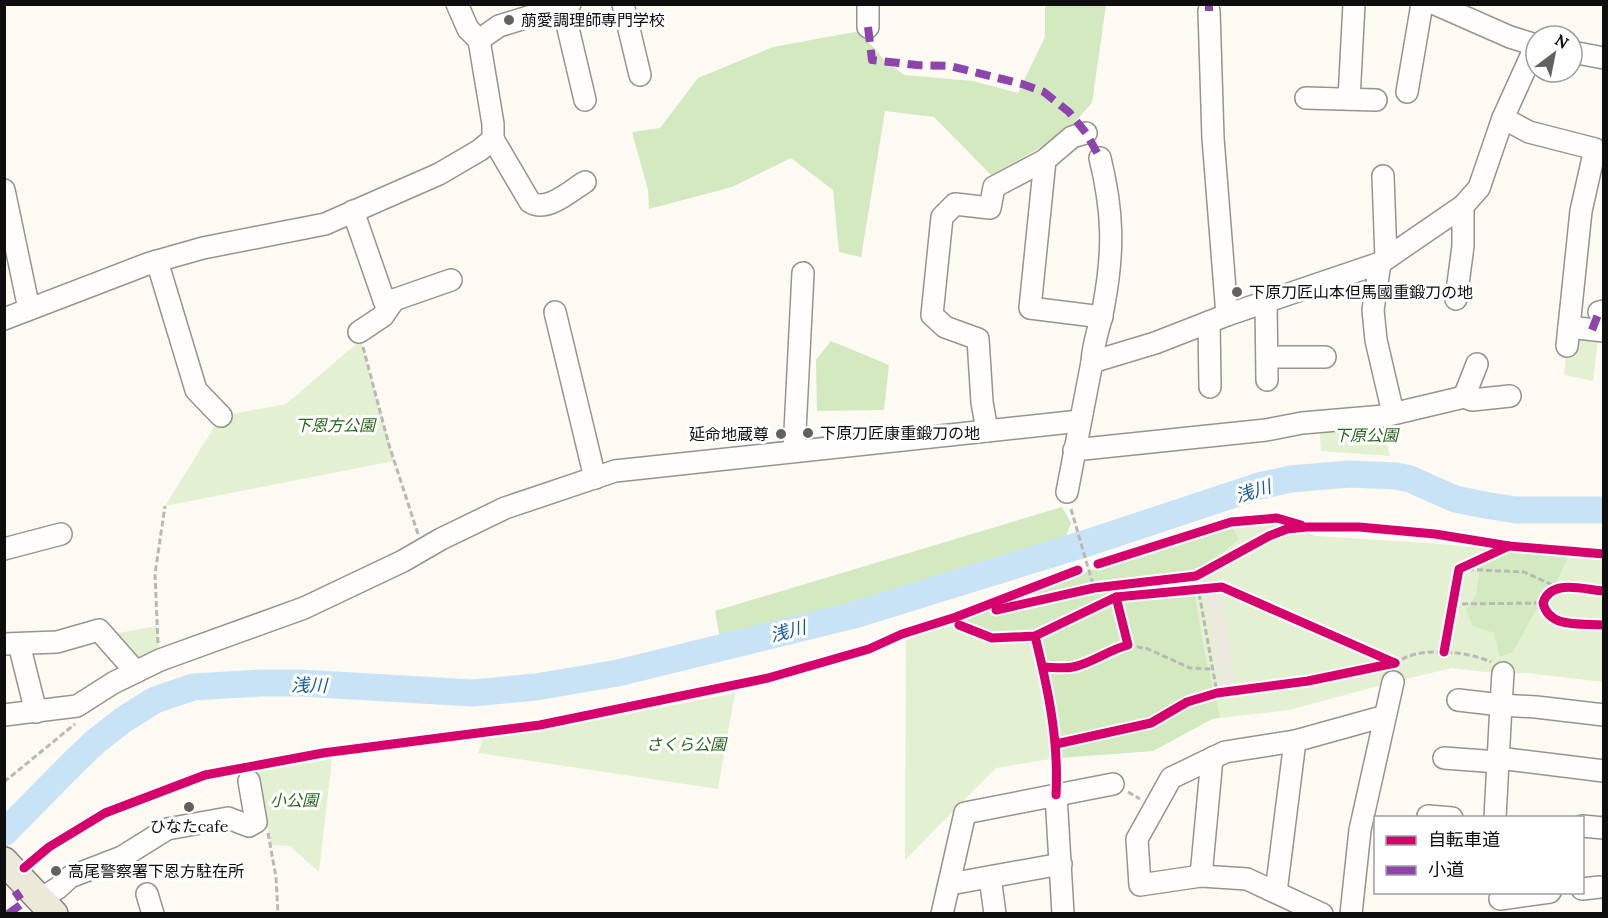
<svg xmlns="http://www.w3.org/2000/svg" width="1608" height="918" viewBox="0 0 1608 918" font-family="Lora,'Noto Sans JP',serif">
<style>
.green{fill:#e3f1d2}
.forest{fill:#d3e9c0}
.plaza{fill:#ece9de}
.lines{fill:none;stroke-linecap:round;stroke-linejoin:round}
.river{stroke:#c9e3f6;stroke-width:27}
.minor-casing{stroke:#959491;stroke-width:24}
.major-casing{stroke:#82827e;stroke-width:30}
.path{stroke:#b8b8b6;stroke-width:3;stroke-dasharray:6 3;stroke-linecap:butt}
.minor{stroke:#fffefd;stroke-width:21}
.major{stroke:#ede9d8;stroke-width:27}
.quiet{stroke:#8e44ad;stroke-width:8;stroke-dasharray:15 8;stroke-linecap:butt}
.cycleway-casing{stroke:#fff;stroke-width:13}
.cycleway{stroke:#d6006c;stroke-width:9}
.poi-dot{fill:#61615e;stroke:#fff;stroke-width:2}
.labels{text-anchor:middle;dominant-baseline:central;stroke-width:6;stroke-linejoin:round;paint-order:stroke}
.poi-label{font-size:16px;fill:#0e0e0e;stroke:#fff;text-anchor:start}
.park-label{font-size:16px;font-style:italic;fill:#27671d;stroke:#fff}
.water-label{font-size:18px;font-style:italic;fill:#155ba2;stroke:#fff}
</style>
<rect width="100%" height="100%" fill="#fcfaf2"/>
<g class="green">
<polygon points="1569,327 1599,331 1593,381 1564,375"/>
<polygon points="361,340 394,461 165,506 221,416 286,404"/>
<polygon points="1380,416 1390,456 1321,451 1319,422"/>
<polygon points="1276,520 1292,524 1315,536 1429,543 1603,559 1603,682 1527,673 1502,674 1452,668 1393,682 1289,710 1212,719 1153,751 1056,758 996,768 905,860 906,640 1089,571 1231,526"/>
<polygon points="157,626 160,660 136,672 102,636"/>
<polygon points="735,693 718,789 478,753 483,739 542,731"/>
<polygon points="332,759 319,872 290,846 271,845 257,772"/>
</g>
<g class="forest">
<polygon points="1045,5 1106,5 1092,103 1063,135 991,175 934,117 885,111 861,257 839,252 833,190 791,158 732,187 649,209 648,190 632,132 660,128 698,78 773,47 860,31 882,58 904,75 973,81 1018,93 1045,37"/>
<polygon points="831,341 889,365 884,410 817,411 816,360"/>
<polygon points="1062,507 1071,523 1065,539 885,593 720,638 715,611"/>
<polygon points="1231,526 1239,539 1192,579 1205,655 1220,717 1212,719 1153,751 1059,758 1035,636 1026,630 998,635 968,623 966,617 1089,571"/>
<polygon points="1483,548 1569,556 1551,592 1534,613 1513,652 1500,657 1494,633 1473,626 1466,610 1476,595"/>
</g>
<polygon class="plaza" points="1222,592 1236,685 1220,687 1206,595"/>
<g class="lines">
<polyline class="river" points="4,833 71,765 95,742 123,720 155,700 193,687 261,683 301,683 473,693 536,687 618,673 854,615 1087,543 1259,486 1291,479 1349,474 1396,476 1410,479 1455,499 1485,505 1516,510 1604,510"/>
<g class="minor-casing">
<g id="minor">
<polyline points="623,4 640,75"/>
<polyline points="1435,4 1510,37 1536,45"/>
<polyline points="563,7 585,100"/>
<polyline points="1209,11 1213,138 1227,315"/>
<polyline points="868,27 868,4"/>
<polyline points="479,40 499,26 570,4"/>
<polyline points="1572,52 1604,58"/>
<polyline points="1407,92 1422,4"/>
<polyline points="1306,98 1376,100"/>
<polyline points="1349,99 1354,4"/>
<polyline points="1503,118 1529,132 1595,149 1581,211 1567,346"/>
<path d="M493 139 530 202C547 213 570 191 585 182"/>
<polyline points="1045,160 1030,308 1102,317"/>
<polyline points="1383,176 1386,258"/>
<polyline points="4,190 29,309"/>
<polyline points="353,211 385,303 451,280"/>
<polyline points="157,261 196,390 221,416"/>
<polyline points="1380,263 1373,310 1376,340 1393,413"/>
<polyline points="1456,299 1463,246 1463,206"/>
<polyline points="1266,302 1267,380"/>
<polyline points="555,312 595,478"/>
<polyline points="1599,312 1604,311"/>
<polyline points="4,319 150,263 203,248 325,224 439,174 480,150 493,139 493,124 479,40 468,29 457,4"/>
<polyline points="1209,322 1210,387"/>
<polyline points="1569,327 1604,331"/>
<polyline points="359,332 383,316 394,300"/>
<polyline points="1267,357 1325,357"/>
<polyline points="1092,362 1155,343 1227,315 1380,263 1463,206 1479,188 1503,118 1536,45"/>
<polyline points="1464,397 1477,364"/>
<polyline points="987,431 982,402 978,339 945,327 932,315 942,217 955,204 990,208 994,187 1045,160 1072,137 1086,133"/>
<polyline points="1074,450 1266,430 1302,423 1384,416 1464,397 1472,400 1510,396"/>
<polyline points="794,451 803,273"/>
<path d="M1067 492 1092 362C1093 341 1101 324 1104 304 1114 250 1113 211 1100 158"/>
<polyline points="4,549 61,534"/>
<polyline points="4,644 57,642 99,630 136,672"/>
<polyline points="19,644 36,712"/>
<polyline points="1458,700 1501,705 1503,673"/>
<polyline points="4,715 77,706 113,683 160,660 304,608 403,561 441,539 505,508 615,471 1080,421"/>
<polyline points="1444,758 1498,762"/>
<polyline points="1498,758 1604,771"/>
<polyline points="1056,795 1063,914"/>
<polyline points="1428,816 1452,818"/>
<polyline points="1495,818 1501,705 1536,707 1604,715"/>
<polyline points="1582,826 1604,828"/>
<polyline points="1201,876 1212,758"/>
<polyline points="990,877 995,914"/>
<polyline points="950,884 1061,864"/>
<polyline points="1582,889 1600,887"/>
<polyline points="1276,892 1295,741"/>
<polyline points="147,894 153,914"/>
<polyline points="40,899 58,888 70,877 122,857 167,829 228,818 249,826 256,822 249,781"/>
<polyline points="1500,899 1550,892"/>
<polyline points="942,914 965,813 1113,784"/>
<polyline points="1322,914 1247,879 1201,876 1140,885 1137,839 1171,778 1225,752 1295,741 1385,716"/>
<polyline points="1351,914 1360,830 1393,682"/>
</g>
</g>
<g class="major-casing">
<polyline id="major" points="4,861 54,914"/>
</g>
<g class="path">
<polyline points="363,347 389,445 418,534"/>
<polyline points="1071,509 1094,588"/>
<polyline points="1459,569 1524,572 1557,587"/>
<polyline points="1196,576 1217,693"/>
<polyline points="1453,604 1543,603"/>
<polyline points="158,643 155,574 165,506"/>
<polyline points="1128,645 1148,649 1190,668 1212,669"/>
<path d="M1395 665C1412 645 1468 651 1491 662"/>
<polyline points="4,782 75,724"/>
<polyline points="1128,792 1140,799"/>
<polyline points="268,833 276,877 278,914"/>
</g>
<use href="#minor" class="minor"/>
<use href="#major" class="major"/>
<g class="quiet">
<polyline points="1209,4 1209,11"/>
<polyline points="868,27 872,60 917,65 950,66 1022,84 1044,92 1069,112 1086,133 1100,158"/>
<polyline points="1592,330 1599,312"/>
<polyline points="8,914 23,903 15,891"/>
</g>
<g class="cycleway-casing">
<g id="cycleway">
<polyline points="1098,564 1231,522 1277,518 1301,525"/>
<path d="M1604 591C1584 590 1551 578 1543 603 1549 629 1581 623 1604 625"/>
<polyline points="996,610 1094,588 1196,576 1269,536 1287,529 1307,527 1359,527 1435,534 1509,546 1604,554"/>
<polyline points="959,625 992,638 1035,636 1116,597 1222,587 1395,663"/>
<path d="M1035 636C1048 689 1059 740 1056 795"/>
<polyline points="1444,652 1459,569 1509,546"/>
<path d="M1043 667C1052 667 1063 669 1073 667 1093 663 1108 650 1128 645L1116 597"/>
<polyline points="1056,744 1151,723 1187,702 1217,693 1308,681 1395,663"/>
<polyline points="24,868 49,847 105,813 205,775 323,753 540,725 768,678 869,649 902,634 956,617 1078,570"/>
</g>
</g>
<use href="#cycleway" class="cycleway"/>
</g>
<g class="poi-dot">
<circle cx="509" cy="20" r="6"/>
<circle cx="1237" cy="292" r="6"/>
<circle cx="808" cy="433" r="6"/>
<circle cx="781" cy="434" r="6"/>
<circle cx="189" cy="807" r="6"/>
<circle cx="56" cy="871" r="6"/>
</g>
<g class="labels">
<g class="poi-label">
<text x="521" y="20">萠愛調理師専門学校</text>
<text x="1249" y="292">下原刀匠山本但馬國重鍛刀の地</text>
<text x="820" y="433">下原刀匠康重鍛刀の地</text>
<text x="769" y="434" text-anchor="end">延命地蔵尊</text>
<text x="189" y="826" text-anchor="middle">ひなたcafe</text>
<text x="68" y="871">高尾警察署下恩方駐在所</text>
</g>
<g class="park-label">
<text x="335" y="425">下恩方公園</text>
<text x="1366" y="435">下原公園</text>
<text x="686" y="744">さくら公園</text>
<text x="294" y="800">小公園</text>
</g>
<g class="water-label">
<text transform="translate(1253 491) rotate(-17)">浅川</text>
<text transform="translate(788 631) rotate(-14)">浅川</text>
<text transform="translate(309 685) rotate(1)">浅川</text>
</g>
</g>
<rect width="1608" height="918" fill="none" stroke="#0e0e0e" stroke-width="12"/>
<rect x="1374" y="816" width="210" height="78" fill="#ffffff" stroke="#9f9f9f" stroke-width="1.5"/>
<rect x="1386" y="836" width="30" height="9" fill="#d6006c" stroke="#9f9f9f" stroke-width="1.5"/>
<text x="1428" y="846" font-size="18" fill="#0e0e0e">自転車道</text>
<rect x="1386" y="866" width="30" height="9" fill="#8e44ad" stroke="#9f9f9f" stroke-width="1.5"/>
<text x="1428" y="876" font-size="18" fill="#0e0e0e">小道</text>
<g transform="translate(1554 54) rotate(32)"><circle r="28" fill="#ffffff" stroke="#9f9f9f" stroke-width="1.5"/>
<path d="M0-4.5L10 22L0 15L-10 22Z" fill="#61615e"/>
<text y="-9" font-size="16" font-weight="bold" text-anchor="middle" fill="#0e0e0e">N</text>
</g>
</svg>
